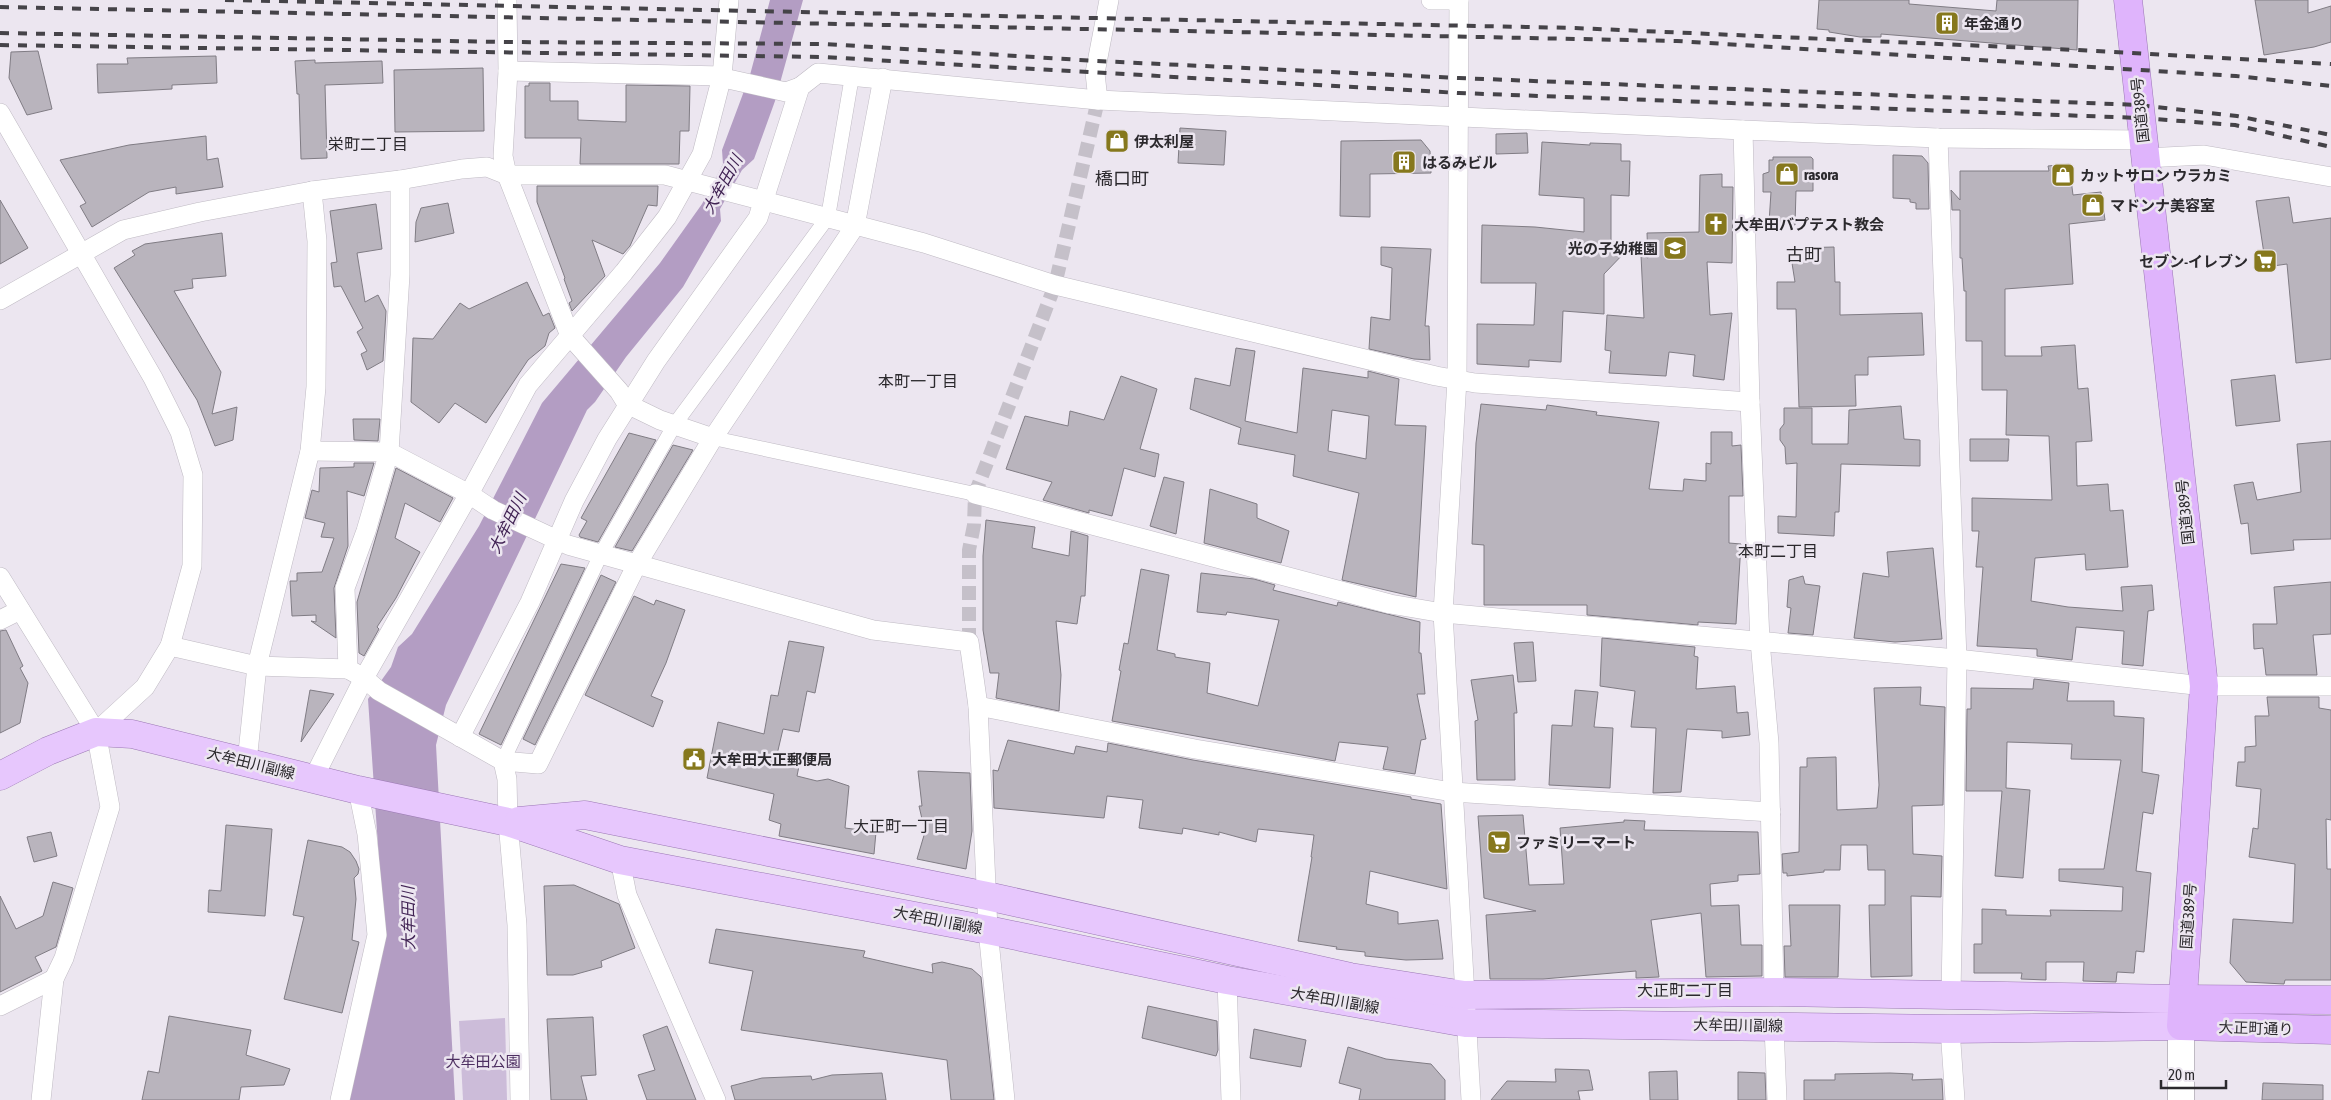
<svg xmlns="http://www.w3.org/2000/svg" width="2331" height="1100" viewBox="0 0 2331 1100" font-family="'Asap Condensed','Noto Sans JP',sans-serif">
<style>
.green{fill:#ccbcd9}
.water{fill:#b39dc3}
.building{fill:#b9b4bd;stroke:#807c84;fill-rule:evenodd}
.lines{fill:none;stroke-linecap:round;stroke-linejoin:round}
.pedestrian-tunnel{stroke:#c5c0c9;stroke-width:14;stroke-dasharray:14 7;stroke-linecap:butt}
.pedestrian-casing{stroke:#bfbac3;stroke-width:15}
.minor-casing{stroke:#bfbac3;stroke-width:20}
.secondary-casing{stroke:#bfbac3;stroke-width:28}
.primary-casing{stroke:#9b78b4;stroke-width:29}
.trunk-casing{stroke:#9b78b4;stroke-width:29}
.pedestrian{stroke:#fff;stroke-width:14}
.minor{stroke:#fff;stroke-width:19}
.secondary{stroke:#fff;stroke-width:26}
.primary{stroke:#e7c7fd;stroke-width:28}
.trunk{stroke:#dfb4fc;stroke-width:28}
.rail{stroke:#454348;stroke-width:4;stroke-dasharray:9 9;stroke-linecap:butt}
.labels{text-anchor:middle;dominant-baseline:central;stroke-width:5;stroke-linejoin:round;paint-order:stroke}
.poi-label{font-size:15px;font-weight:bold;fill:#2b292d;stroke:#ece6f0;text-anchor:start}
.street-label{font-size:15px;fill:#2b292d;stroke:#ece6f0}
.park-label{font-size:15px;fill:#4d2f61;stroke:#ece6f0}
.neighbourhood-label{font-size:16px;fill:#2b292d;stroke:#ece6f0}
.water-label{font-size:16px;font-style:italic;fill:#412354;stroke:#ece6f0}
.quarter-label{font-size:18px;fill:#2b292d;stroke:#ece6f0}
</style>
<rect width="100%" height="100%" fill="#ece6f0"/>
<polygon class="green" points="505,1018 507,1100 463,1100 459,1021"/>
<polygon class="water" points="770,0 803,0 775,101 754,159 742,170 720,209 721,221 683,287 626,357 595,402 587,410 446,705 436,745 455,1100 344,1100 384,934 368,699 391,667 398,647 412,634 479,526 542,403 660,263 702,204 723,164 722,150 750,75"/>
<g class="building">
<polygon points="1819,0 1909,0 1909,4 1996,11 1997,0 2078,0 2077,50 1881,34 1881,37 1860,37 1829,32 1829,30 1817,29"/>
<polygon points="2255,0 2308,0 2308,13 2331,6 2331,42 2314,47 2264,55"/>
<polygon points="38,51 52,109 27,115 9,78 11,52"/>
<polygon points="216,56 217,83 172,85 172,89 98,93 97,64 128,64 127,58"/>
<polygon points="315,60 315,63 382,61 383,83 325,85 327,158 301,159 299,94 297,94 295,61"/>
<polygon points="483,68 484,131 395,132 394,70"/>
<polygon points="529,83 550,83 550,101 578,101 578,120 626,122 626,85 690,86 689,131 680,131 679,164 580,164 581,138 525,138 525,86 529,86"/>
<polygon points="1180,128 1226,131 1224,165 1178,163"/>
<polygon points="1527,133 1528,153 1496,154 1496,134"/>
<polygon points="206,136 207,160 218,158 223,187 176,194 176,187 149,192 92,227 80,206 86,203 60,160 129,145"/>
<polygon points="1421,140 1430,151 1431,173 1370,174 1370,217 1340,216 1341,141"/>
<polygon points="1542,142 1590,145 1590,143 1621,144 1621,161 1630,161 1629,196 1611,195 1611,241 1628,249 1604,274 1604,314 1563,311 1561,362 1529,360 1529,367 1477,364 1477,324 1534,325 1536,283 1481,283 1482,225 1535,227 1584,232 1584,198 1539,195"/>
<polygon points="1893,155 1922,156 1928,163 1929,209 1916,209 1916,203 1910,202 1910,199 1893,198"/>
<polygon points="1773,157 1811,157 1813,159 1813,191 1796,191 1795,225 1769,223 1771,192 1763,192 1763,174 1769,172 1769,160 1773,160"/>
<polygon points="2069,164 2073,195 2101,192 2105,220 2069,224 2073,284 2005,289 2005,356 2042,356 2041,347 2075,345 2078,389 2088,388 2092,441 2076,442 2077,486 2108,484 2110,511 2123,510 2128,567 2086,570 2085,554 2035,558 2031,601 2068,607 2123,611 2121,587 2152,585 2154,610 2148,611 2143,666 2122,664 2124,631 2076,627 2072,660 2037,656 2037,649 1977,646 1983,567 1976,567 1979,531 1972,531 1972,498 2052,500 2049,436 2006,435 2007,390 1982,390 1982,341 1966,341 1966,291 1964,291 1962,258 1960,258 1960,210 1952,210 1951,190 1960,200 1960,171 2049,171 2048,166"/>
<polygon points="1722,174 1722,187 1733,187 1732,263 1707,262 1710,315 1732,313 1724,380 1693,376 1695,355 1669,352 1666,376 1609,373 1611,351 1605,350 1607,315 1644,318 1641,255 1648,258 1647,233 1699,232 1700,175"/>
<polygon points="537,186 658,186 657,206 648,205 630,246 623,254 592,240 605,276 572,311 569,303 572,301 564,279 565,278 537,202"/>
<polygon points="2289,197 2293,223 2331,218 2331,359 2296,363 2287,264 2266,267 2256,201"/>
<polygon points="0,200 28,248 0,264"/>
<polygon points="448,203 454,233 415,242 416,222 421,208"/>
<polygon points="376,204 382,249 357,253 365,302 378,295 386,311 383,361 367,370 361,354 367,351 357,332 363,328 341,286 334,287 331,263 337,262 330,211"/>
<polygon points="222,233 226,276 192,279 193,288 174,291 221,372 212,414 237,407 233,440 215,446 197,400 114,268 135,255 132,251 145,244"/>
<polygon points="1381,247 1431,249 1425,326 1429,326 1430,360 1414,359 1369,349 1371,317 1390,320 1392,268 1381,265"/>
<polygon points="1834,247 1835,282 1840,282 1840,315 1922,313 1924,355 1868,357 1868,375 1855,375 1856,406 1799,407 1796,309 1777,309 1777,282 1795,282 1791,257 1797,253 1797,248"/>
<polygon points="527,282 543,316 549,313 555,328 549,333 545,346 528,360 486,423 455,403 439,423 411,402 413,338 433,339 460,303 469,309"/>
<path d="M1236 348 1255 351 1245 421 1297 433 1303 368 1368 378V371L1399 379 1395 425 1426 426 1416 597 1342 580 1359 493 1293 476 1295 455 1238 444 1241 428 1190 409 1195 378 1230 386ZM1332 410 1369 416 1366 459 1328 451Z"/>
<polygon points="2275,375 2280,421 2236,426 2231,380"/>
<polygon points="1121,376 1157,389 1140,449 1159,454 1155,477 1124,468 1112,516 1089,510 1089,513 1043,500 1052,482 1006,469 1025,416 1068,426 1070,411 1104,420"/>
<polygon points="1481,404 1546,410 1547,405 1597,412 1596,415 1659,422 1649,489 1683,491 1684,479 1706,481 1706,463 1711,464 1711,432 1732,432 1732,446 1741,445 1743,496 1729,496 1729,543 1741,544 1736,624 1698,622 1698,625 1587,615 1587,605 1484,605 1484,545 1472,544 1476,443"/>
<polygon points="1901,406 1904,439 1920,440 1920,466 1841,464 1839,512 1835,512 1834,536 1778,533 1778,516 1796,517 1797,463 1786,464 1785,447 1780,440 1780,429 1784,424 1784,408 1812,408 1812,444 1848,444 1849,410"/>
<polygon points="353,419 380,419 378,441 354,440"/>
<polygon points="629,433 656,440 598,542 580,537 579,535 587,521 581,518"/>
<polygon points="1970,439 2009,439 2008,461 1970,461"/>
<polygon points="2331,441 2331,539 2293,540 2294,550 2251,554 2248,523 2241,524 2234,485 2253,482 2257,500 2301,492 2297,444"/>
<polygon points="673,445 693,450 632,551 615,547"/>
<polygon points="354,463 374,463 364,496 347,491 348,546 334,588 336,638 311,621 316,622 316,615 292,616 290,581 297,581 297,573 322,572 334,538 321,537 325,523 305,518 312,490 319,492 320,468 354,467"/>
<polygon points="396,468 453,498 440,522 405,503 395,538 420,552 396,598 377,627 379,629 364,656 359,653 357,602"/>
<polygon points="1164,477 1184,482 1176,534 1150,526"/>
<polygon points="1210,489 1257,504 1257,518 1289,531 1281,563 1204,543"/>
<polygon points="986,520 1035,527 1032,548 1069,556 1071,531 1088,536 1085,596 1081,596 1077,624 1056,621 1061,675 1059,711 996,698 999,673 990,673 983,630 983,556"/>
<polygon points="1933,548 1942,639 1895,642 1854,638 1863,573 1889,577 1887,552"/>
<polygon points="561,564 585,568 501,745 479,734"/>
<polygon points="1141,569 1169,575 1157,650 1175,654 1175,657 1210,663 1207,693 1258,706 1279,620 1227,612 1226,615 1197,612 1201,573 1254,579 1275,585 1273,590 1337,606 1338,602 1420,622 1419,653 1421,653 1425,694 1417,694 1426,739 1421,740 1415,774 1383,769 1388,747 1339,742 1335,761 1112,721 1121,671 1119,670 1124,643 1128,644"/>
<polygon points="601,575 616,582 535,745 523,739"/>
<polygon points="1803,576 1805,584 1820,586 1813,635 1788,633 1791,608 1787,607 1789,580"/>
<polygon points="2331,582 2331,634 2313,635 2317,675 2266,675 2263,648 2254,649 2253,624 2277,624 2274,587"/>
<polygon points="634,596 654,605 656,600 685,610 666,663 651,696 663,701 653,727 585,695"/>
<polygon points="6,630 23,666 20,668 28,683 20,723 0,733 0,631"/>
<polygon points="1602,638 1695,647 1694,656 1698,657 1696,689 1735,686 1737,713 1748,712 1750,735 1722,738 1722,731 1687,729 1681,792 1653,793 1656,728 1631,727 1635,691 1600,686"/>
<polygon points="789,641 824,647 815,693 807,691 799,732 783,729 775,763 799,766 797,776 817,781 828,779 849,786 845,828 876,832 874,854 779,836 781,824 769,820 774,794 707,778 718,722 764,734 771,695 778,696"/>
<polygon points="1533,642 1536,681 1518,682 1514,643"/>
<polygon points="1513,675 1517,713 1514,713 1515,780 1477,780 1475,721 1478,720 1471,680"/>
<polygon points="2034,679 2069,683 2067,701 2114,701 2114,716 2144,718 2142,772 2159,775 2153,814 2143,812 2136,871 2151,873 2144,952 2136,951 2134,973 2117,972 2116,982 2083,981 2084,962 2046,962 2046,980 2021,979 2022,973 1974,973 1974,944 1982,944 1982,909 2006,910 2006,915 2051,916 2050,910 2122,911 2123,887 2059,881 2059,869 2104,869 2121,760 2071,759 2072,744 2007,742 2006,788 2030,790 2023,878 1995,876 2002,791 1966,791 1967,709 1971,709 1971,688 2033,689"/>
<polygon points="1921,687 1920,705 1945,707 1943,805 1912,806 1913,854 1942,856 1941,897 1911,896 1912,976 1871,977 1869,905 1885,905 1885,870 1868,870 1867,845 1841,845 1840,870 1824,870 1824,872 1787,876 1787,873 1783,873 1782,854 1799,852 1800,767 1807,767 1807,758 1836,757 1837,810 1877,808 1879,785 1874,688"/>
<polygon points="310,690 334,694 301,742"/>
<polygon points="1575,690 1598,692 1594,727 1613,728 1610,788 1549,785 1552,725 1572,726"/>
<polygon points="2267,697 2319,697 2319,708 2331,710 2331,820 2326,819 2327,869 2331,869 2331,980 2285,980 2284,984 2246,982 2230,963 2233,919 2293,923 2295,864 2249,857 2253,828 2258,829 2261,789 2236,786 2238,762 2245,762 2245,747 2256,746 2255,716 2269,716"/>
<polygon points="1008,740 1074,754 1076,746 1107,752 1108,743 1193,760 1411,797 1411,799 1441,804 1447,889 1370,871 1366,904 1398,912 1398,924 1438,920 1443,959 1406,960 1365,956 1365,952 1336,949 1337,947 1298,941 1312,857 1311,857 1314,835 1258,829 1256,842 1219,832 1219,835 1183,828 1182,834 1139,828 1143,800 1107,796 1104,818 994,808 993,770 998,771"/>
<polygon points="918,771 970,773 972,831 966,869 917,859 925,832 919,806 922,806"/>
<polygon points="1523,815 1529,885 1564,884 1560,828 1624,822 1624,820 1645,821 1644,830 1758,832 1760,874 1738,875 1738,881 1710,884 1711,906 1739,905 1741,945 1762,945 1762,976 1706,977 1701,913 1651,920 1659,977 1636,978 1636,971 1543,979 1490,979 1486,915 1536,911 1484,898 1478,816"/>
<polygon points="226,825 272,829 265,916 208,912 209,890 221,891"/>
<polygon points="51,832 57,856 34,862 27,837"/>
<polygon points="308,840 342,847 350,852 356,861 359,869 358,874 354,878 356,899 352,940 359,942 342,1013 284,999 304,917 293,915"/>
<polygon points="53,882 73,888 56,947 35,957 42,971 0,992 0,896 16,929 43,916"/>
<polygon points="574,885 619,904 635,948 601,961 602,967 573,975 547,975 544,886"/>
<polygon points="1789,905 1840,905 1838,977 1785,977 1784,946 1791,946"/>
<polygon points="716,929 865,951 863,957 933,973 932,964 942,962 972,969 981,977 994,1100 951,1100 947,1060 741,1030 753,971 709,963"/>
<polygon points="1148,1006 1217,1021 1218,1050 1216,1056 1142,1038"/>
<polygon points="169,1016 251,1030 246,1055 290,1069 284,1085 241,1087 239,1100 142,1100 148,1071 159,1073"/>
<polygon points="593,1017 596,1075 581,1076 587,1100 551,1100 547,1019"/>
<polygon points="667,1026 696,1100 647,1100 638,1075 655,1070 643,1035"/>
<polygon points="1254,1029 1306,1040 1301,1067 1250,1058"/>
<polygon points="1348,1047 1386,1059 1431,1064 1445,1080 1445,1100 1359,1100 1361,1089 1339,1083"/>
<polygon points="1555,1069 1589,1070 1593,1090 1578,1091 1580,1100 1491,1100 1507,1081 1556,1082"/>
<polygon points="1677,1071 1678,1100 1650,1100 1649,1072"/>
<polygon points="1738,1072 1765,1073 1766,1100 1738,1100"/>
<polygon points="882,1073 886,1100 735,1100 731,1086 762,1078 811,1076 812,1080 832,1075"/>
<polygon points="1890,1073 1913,1074 1912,1080 1942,1079 1943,1100 1804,1100 1804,1080 1835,1080 1835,1074"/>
<polygon points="2263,1083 2323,1085 2323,1100 2262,1100"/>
</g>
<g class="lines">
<polyline class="pedestrian-tunnel" points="969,642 969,550 974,525 975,494 1055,285 1098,100"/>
<g class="pedestrian-casing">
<g id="pedestrian">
<polyline points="713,438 975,494"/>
<polyline points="503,761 601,554 675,424 828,217 852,76"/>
</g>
</g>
<g class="minor-casing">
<g id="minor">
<polyline points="507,0 508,71 503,156 507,175 570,336 619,391 627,404 660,420 713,438"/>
<polyline points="1431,0 1459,0"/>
<polyline points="1459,0 1457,380 1443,613 1471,1100"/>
<polyline points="508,71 722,76 728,79 786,92 800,87"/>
<polyline points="1098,100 1095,73 1109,0"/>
<polyline points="0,113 153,378 180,432 193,475 192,566 170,646 145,687 96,732"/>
<polyline points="1743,130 1750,402 1760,641 1769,743 1774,992"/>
<polyline points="1938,138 1957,659 1951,995"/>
<polyline points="2145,158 2204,155 2331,177"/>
<polyline points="400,180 400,275 389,452 366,531 345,588 348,669 364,678 379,691 503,761 507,779 508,822 517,925 520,1100"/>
<polyline points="0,300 123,230 200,212 312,191 400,180 462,169 487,167 507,175 665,175 924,243 1055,285 1436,376 1475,383 1750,402"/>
<polyline points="310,451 389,452 469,494 493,510 568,545 873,630 969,642 978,706 988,930 1005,1100"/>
<polyline points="975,494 1390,604 1443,613 1957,659 2204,686 2331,686"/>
<polyline points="0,577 96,732 110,807 64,958 54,979 41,1100"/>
<polyline points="0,620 20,610"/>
<polyline points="170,646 257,666 348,669"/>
<polyline points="978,706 1195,749 1452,792 1771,812"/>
<polyline points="460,737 530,602 574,501 607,439 656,361 758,218 800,87 818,73 1098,100 1743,130 1938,138 2143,140"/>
<polyline points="503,761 538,764 637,564 713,438 855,226 883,78"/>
<polyline points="247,762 257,666 310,451 316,387 317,241 312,191"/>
<polyline points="313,779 364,678 469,494 528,385 624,272 667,217 702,154 722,76 729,0"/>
<polyline points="620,860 627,895 716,1100"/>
<polyline points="1227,980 1231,1100"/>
<polyline points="0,1006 54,979"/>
<polyline points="1774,1026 1777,1100"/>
<polyline points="1950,1029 1955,1100"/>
<polyline points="340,1100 377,935 367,834 358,790"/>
</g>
</g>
<g class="secondary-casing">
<polyline id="secondary" points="2181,1100 2181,1026"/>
</g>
<g class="primary-casing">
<g id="primary">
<polyline points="0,776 48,751 96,732 132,734 358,790 508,822 620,860 988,930 1227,980 1466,1023 1950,1029 2181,1026"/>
<polyline points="519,821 585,815 987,896 1350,977 1464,995 1774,992 2183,999"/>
</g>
</g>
<g class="trunk-casing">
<g id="trunk">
<polyline points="2128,0 2204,686 2181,1026 2331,1030"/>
<polyline points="2183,999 2331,1000"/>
</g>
</g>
<use href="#pedestrian" class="pedestrian"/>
<use href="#minor" class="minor"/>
<use href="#secondary" class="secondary"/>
<use href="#primary" class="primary"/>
<use href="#trunk" class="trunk"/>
<g class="rail">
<polyline points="225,0 1575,28 2077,50 2331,64"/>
<polyline points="0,7 1677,41 2236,76 2331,86"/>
<polyline points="0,33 507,42 825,44 1097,61 1459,78 2139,105 2237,116 2331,135"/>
<polyline points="0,45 822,57 1459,93 2141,118 2235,125 2331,147"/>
</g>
</g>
<defs>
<g id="building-square" transform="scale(1.25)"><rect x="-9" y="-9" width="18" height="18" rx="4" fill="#86781d" stroke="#ece6f0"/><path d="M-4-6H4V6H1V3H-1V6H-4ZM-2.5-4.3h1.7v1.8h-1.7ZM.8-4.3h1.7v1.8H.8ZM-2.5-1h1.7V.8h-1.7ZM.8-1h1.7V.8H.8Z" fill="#fff"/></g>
<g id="shop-square" transform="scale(1.25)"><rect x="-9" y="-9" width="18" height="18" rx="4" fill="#86781d" stroke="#ece6f0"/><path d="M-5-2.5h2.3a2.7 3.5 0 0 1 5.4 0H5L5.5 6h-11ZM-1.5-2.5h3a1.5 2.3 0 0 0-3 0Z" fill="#fff"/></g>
<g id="church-square" transform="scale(1.25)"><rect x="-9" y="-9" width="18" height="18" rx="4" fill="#86781d" stroke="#ece6f0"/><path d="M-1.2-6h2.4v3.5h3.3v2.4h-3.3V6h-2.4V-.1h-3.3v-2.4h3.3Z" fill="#fff"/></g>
<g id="school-square" transform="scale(1.25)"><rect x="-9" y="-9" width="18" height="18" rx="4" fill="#86781d" stroke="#ece6f0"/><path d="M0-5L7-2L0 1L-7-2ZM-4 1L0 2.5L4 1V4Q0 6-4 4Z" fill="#fff"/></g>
<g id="supermarket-square" transform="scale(1.25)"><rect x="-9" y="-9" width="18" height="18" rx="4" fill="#86781d" stroke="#ece6f0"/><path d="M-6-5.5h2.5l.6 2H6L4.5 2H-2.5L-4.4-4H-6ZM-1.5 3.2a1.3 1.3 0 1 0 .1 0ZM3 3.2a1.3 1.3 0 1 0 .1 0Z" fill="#fff"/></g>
<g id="civic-square" transform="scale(1.25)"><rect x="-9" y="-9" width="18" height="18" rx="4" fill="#86781d" stroke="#ece6f0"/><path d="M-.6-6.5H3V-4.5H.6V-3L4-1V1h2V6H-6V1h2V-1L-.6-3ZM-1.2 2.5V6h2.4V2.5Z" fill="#fff"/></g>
</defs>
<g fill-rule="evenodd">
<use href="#building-square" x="1947" y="23"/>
<use href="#shop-square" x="1117" y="141"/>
<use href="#building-square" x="1404" y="162"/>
<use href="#shop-square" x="1787" y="174"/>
<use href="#shop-square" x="2063" y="175"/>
<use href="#shop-square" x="2093" y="205"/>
<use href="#church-square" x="1716" y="224"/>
<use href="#school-square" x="1675" y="248"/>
<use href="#supermarket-square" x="2265" y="261"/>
<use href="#civic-square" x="694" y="759"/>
<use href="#supermarket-square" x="1499" y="842"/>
</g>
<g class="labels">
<g class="poi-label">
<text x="1964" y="23">年金通り</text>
<text x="1134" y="141">伊太利屋</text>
<text x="1422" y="162">はるみビル</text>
<text x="1804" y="174">rasora</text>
<text x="2080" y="175">カットサロン ウラカミ</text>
<text x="2110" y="205">マドンナ美容室</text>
<text x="1734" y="224">大牟田バプテスト教会</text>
<text x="1658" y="248" text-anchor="end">光の子幼稚園</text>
<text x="2248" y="261" text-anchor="end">セブン-イレブン</text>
<text x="712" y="759">大牟田大正郵便局</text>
<text x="1516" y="842">ファミリーマート</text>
</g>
<g class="street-label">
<text transform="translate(2140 110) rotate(-96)">国道389号</text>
<text transform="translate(2185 512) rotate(-96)">国道389号</text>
<text transform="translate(251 763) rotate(14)">大牟田川副線</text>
<text transform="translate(2188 916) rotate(-86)">国道389号</text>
<text transform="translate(938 920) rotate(11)">大牟田川副線</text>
<text transform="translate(1335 1000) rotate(10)">大牟田川副線</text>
<text transform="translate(1738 1025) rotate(1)">大牟田川副線</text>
<text transform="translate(2256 1028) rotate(2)">大正町通り</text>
</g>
<g class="park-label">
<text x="483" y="1061">大牟田公園</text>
</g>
<g class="neighbourhood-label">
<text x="368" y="144">栄町二丁目</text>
<text x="918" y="381">本町一丁目</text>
<text x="1778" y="551">本町二丁目</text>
<text x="901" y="826">大正町一丁目</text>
<text x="1685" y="990">大正町二丁目</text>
</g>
<g class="water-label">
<text transform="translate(722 184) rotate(-61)">大牟田川</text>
<text transform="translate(507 523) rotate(-64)">大牟田川</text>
<text transform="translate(408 918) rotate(-91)">大牟田川</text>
</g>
<g class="quarter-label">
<text x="1122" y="178">橋口町</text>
<text x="1804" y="254">古町</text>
</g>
</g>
<path d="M2161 1080v8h65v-8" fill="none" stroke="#2b292d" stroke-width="2.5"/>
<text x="2168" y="1080" font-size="15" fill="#2b292d" stroke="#ece6f0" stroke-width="4" paint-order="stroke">20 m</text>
</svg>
